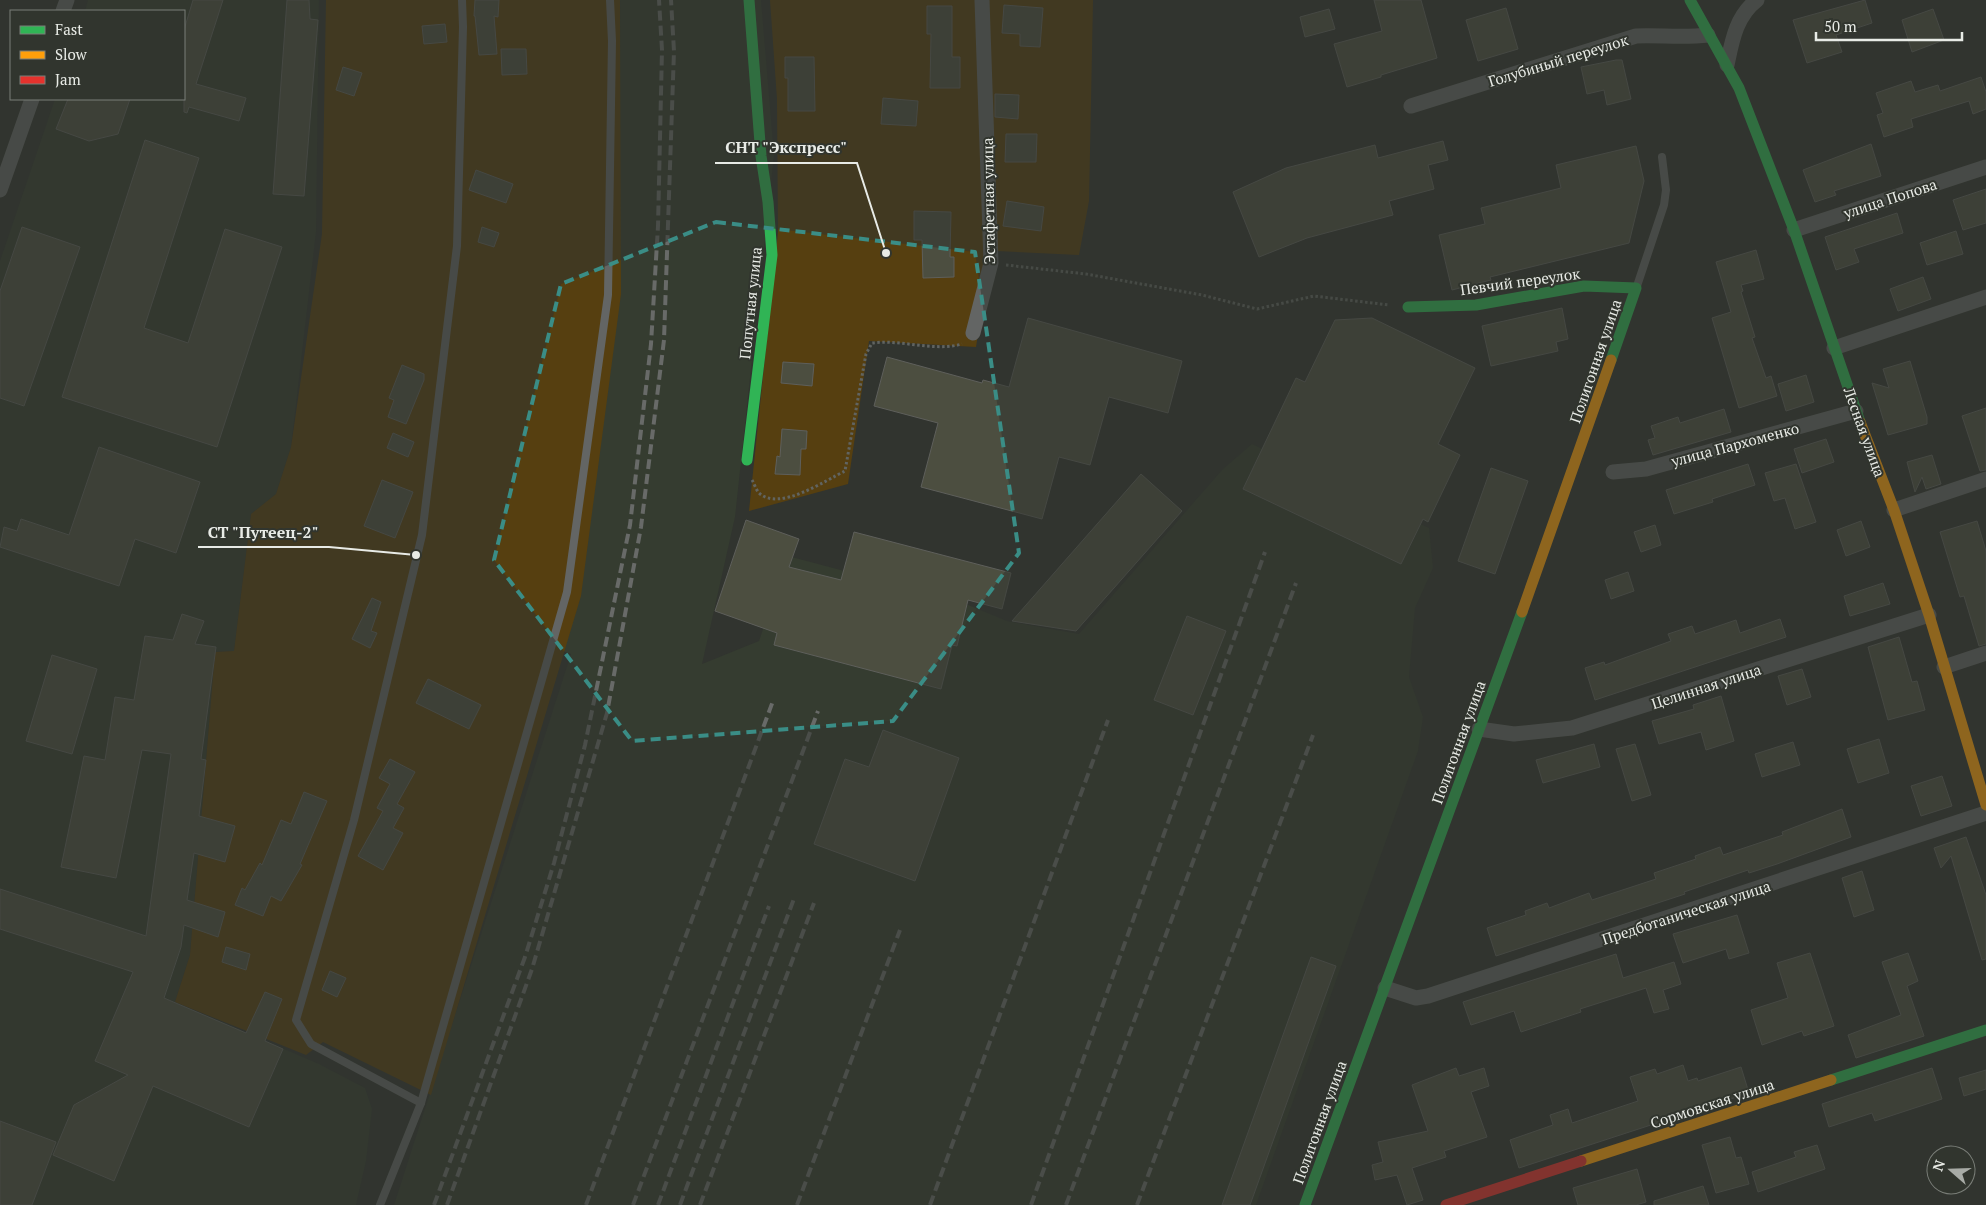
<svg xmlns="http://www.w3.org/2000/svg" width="1986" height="1205" viewBox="0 0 1986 1205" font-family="'PT Serif',serif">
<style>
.built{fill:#353c30}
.green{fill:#563f10}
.building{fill:#4c4e40;stroke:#5e5f5b}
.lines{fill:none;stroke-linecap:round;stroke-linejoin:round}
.path{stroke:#616461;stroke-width:3;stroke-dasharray:2.5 2.5;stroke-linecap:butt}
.lane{stroke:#636564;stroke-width:8}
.street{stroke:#636564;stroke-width:15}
.fast{stroke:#30b455;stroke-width:11}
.slow{stroke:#ff9f0a;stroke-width:11}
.jam{stroke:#e5322d;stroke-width:11}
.rail{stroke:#686a68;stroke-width:4;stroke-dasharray:10 5;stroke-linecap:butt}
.marked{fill:none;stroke:#3a8d86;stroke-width:4;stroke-dasharray:10 6;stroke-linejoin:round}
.labels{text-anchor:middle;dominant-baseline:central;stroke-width:4;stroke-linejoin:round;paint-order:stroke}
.street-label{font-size:15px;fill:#e8ebe6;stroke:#31352e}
.leader{fill:none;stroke:#e8ebe6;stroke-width:2}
.callout-dot{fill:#e8ebe6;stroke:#31352e;stroke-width:2}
.callout-label{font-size:16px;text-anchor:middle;font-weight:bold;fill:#e8ebe6;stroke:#31352e;stroke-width:4;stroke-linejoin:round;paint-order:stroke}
</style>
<rect width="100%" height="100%" fill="#31342f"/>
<g class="built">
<polygon points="88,0 319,0 316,232 291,447 276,494 251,514 234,651 215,652 190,955 175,1002 319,1064 365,1088 372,1109 366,1161 356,1205 0,1205 0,261 55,99 184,99 184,11 85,11"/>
<polygon points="587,0 761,0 774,155 735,517 702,664 759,641 788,556 961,602 1007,621 1079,634 1222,470 1252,444 1429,528 1433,568 1415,608 1409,677 1423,717 1418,751 1256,1205 394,1205 571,654 534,642"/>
</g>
<g class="green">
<polygon points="326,0 620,0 621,294 581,596 431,1095 323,1042 306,1055 175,1002 190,955 215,652 234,651 251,514 276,494 291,447 322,234"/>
<polygon points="770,0 1093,0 1089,201 1079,255 997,251 983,303 976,347 869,341 848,484 749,511 778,232 777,99"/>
</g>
<g class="building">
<polygon points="193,0 223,0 196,84 246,98 239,121 189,107 187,113 184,112 184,30"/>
<polygon points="287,0 309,0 310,19 318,20 304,196 273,194"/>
<polygon points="475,0 499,0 498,17 494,16 497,54 479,55 475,16 474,16"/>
<polygon points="1374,0 1421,0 1437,58 1381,75 1381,77 1347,87 1334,44 1382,31"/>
<polygon points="1865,0 1872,23 1836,35 1842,52 1807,63 1793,20"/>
<polygon points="1004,5 1043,8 1040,47 1020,46 1020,34 1002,33"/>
<polygon points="927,6 952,6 952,57 960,57 960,88 930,88 931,34 927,34"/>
<polygon points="1506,8 1518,49 1478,61 1466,20"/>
<polygon points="1329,9 1335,29 1305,37 1300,17"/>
<polygon points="1933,9 1944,40 1912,52 1902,20"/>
<polygon points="445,24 447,42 424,44 422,26"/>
<polygon points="501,49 526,49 527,74 502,75"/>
<polygon points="785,57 814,57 815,111 788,111 788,78 785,78"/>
<polygon points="1616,60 1622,60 1631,99 1607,105 1604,90 1587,94 1581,67"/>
<polygon points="343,67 362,73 354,96 336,90"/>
<polygon points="1981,77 1986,92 1986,109 1973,114 1969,101 1911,119 1913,127 1884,137 1877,115 1883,113 1876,93 1911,81 1915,92 1938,85 1940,91"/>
<polygon points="995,94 1019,95 1018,119 995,117"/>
<polygon points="883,98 918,101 916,126 881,124"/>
<polygon points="68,99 130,99 118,134 89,141 56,129"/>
<polygon points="1006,134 1037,134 1036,162 1005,162"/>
<polygon points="145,140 199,158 144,328 188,343 225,229 282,247 217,447 62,397"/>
<polygon points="1443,141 1448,160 1428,165 1434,189 1389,201 1393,215 1307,238 1259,257 1233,192 1286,168 1375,145 1378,158"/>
<polygon points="1871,144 1881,176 1834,191 1836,195 1815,202 1803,170"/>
<polygon points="1636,146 1644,181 1629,243 1490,277 1491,280 1452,290 1439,235 1485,224 1481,208 1561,188 1556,165"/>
<polygon points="476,170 513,184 506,203 469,190"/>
<polygon points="1986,189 1986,223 1963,230 1953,200"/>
<polygon points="1007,201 1044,207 1041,231 1003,226"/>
<polygon points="914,211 951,212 950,257 954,257 954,277 923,278 922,240 914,240"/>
<polygon points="1897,213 1903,233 1854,249 1859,262 1836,270 1825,237"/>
<polygon points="22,227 80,247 24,406 0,398 0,291"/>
<polygon points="482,227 499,233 494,247 478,242"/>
<polygon points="1956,231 1963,254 1927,265 1920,243"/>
<polygon points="1756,250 1764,279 1741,285 1743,291 1741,292 1755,337 1752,338 1766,378 1771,376 1777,396 1739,408 1712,318 1731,312 1716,262"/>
<polygon points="1923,277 1931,299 1898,311 1890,289"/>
<polygon points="1562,308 1568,339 1556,342 1558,351 1491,366 1482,326"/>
<polygon points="1028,318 1182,361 1168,413 1109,397 1090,465 1059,457 1042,519 921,487 938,423 874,406 887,357 982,383 983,380 1009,387"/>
<polygon points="1372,318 1475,368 1438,444 1460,455 1428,522 1423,519 1401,564 1243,489 1296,378 1305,382 1335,320"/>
<polygon points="1910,361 1927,417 1927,424 1888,435 1872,383 1889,388 1883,369"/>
<polygon points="783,362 814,364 812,386 781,383"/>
<polygon points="402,365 424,374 424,380 406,424 388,417 394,400 389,398"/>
<polygon points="1806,375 1814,402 1786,411 1778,384"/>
<polygon points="1986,408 1986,470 1980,471 1962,416"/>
<polygon points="1724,409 1731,432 1653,455 1648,440 1655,438 1651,426 1678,417 1680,423"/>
<polygon points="782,429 807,431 806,449 801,449 800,475 775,474 777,456 780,457"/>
<polygon points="393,433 414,442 408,457 387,448"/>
<polygon points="1826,439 1834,462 1802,473 1794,449"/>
<polygon points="99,447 200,482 176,553 135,539 119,586 0,547 4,527 17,531 21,519 69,535"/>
<polygon points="1932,455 1941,484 1926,489 1922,477 1915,492 1907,462"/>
<polygon points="1748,464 1755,485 1712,499 1713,502 1674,514 1666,490"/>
<polygon points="1796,464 1816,522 1795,529 1785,498 1774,501 1765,473"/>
<polygon points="1491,468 1528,481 1495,574 1458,561"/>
<polygon points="1141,474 1182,511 1076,631 1012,621"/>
<polygon points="382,480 413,492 395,538 364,526"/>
<polygon points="746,520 799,539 789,567 841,580 854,532 1011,573 1002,609 968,600 957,646 952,645 941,689 774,645 777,633 715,611"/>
<polygon points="1861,521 1870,547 1846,556 1837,530"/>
<polygon points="1977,521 1986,551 1986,644 1979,646 1964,596 1960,597 1940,532"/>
<polygon points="1655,525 1661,545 1641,552 1634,532"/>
<polygon points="1628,572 1634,591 1611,599 1605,580"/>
<polygon points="1883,583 1890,604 1850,616 1844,596"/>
<polygon points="372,598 381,602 371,631 377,633 370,648 352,639"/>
<polygon points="182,614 204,621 195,644 216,647 201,759 206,760 199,816 235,826 225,862 194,853 187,900 225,912 218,937 184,925 181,947 164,998 246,1033 265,992 282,999 265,1041 283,1049 249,1127 153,1086 114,1181 53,1155 74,1105 128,1075 95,1061 133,972 0,929 0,889 146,936 171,754 142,750 116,878 61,867 84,756 105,760 115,697 134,700 145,636 173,640"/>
<polygon points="1187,616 1226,631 1193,715 1154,700"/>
<polygon points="1780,619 1786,637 1595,700 1585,668 1604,662 1605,665 1671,641 1668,634 1692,626 1695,634 1736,620 1740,633"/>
<polygon points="1899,637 1912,682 1917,681 1925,710 1888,720 1868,647"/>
<polygon points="52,655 97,669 72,754 26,741"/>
<polygon points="1802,669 1811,697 1787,705 1778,676"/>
<polygon points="428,679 481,705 469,729 416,703"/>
<polygon points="1721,696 1734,741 1706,750 1701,732 1659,744 1652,721 1694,709 1693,705"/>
<polygon points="883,730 959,758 915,881 814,844 845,759 869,767"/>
<polygon points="1879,739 1889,773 1858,783 1847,749"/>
<polygon points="1793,742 1800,765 1762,777 1755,754"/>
<polygon points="1594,744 1600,767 1543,783 1536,760"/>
<polygon points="1635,744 1651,795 1632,801 1616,749"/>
<polygon points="390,759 415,772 397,804 404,808 393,828 403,833 383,870 358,856 383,811 377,808 390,784 379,778"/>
<polygon points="1942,776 1952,806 1921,816 1911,786"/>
<polygon points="304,792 327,801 300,864 302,865 281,901 271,896 263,916 235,905 242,888 245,890 260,863 262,865 281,820 291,824"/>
<polygon points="1842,809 1851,837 1777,864 1749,873 1748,870 1684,892 1685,894 1496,956 1487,928 1526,915 1525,911 1547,903 1549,908 1589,893 1592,900 1656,879 1654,873 1696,859 1695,856 1720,847 1723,855 1783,835 1782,832"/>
<polygon points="1966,837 1986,895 1986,959 1982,960 1951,856 1941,868 1934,848"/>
<polygon points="1862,871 1874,910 1854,917 1842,878"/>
<polygon points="1737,915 1749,953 1729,959 1726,949 1683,963 1673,934"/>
<polygon points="226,947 250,954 246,970 222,962"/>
<polygon points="1810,953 1834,1026 1804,1036 1802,1031 1762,1045 1751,1010 1788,998 1777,963"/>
<polygon points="1908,953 1918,981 1907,986 1924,1036 1856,1058 1848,1035 1901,1015 1882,962"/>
<polygon points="1616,954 1623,978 1674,962 1681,984 1663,990 1669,1009 1654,1013 1646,988 1580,1009 1581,1012 1521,1032 1514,1011 1471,1025 1463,1002"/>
<polygon points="1311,957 1336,966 1250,1205 1222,1205"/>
<polygon points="330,971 346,978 337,997 322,990"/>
<polygon points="1683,1065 1688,1081 1697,1078 1698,1081 1741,1067 1749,1093 1519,1168 1510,1140 1553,1125 1550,1115 1568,1109 1572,1123 1638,1101 1630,1077 1655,1069 1657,1074"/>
<polygon points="1456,1068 1459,1076 1484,1068 1489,1086 1471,1092 1487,1137 1444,1151 1446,1157 1412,1168 1423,1200 1407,1205 1397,1175 1375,1180 1372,1165 1383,1162 1378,1142 1428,1131 1412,1085"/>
<polygon points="1932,1068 1942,1099 1875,1121 1872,1113 1829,1127 1822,1104"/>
<polygon points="1986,1070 1986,1089 1964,1096 1959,1078"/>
<polygon points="0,1121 56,1142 32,1205 0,1205"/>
<polygon points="1730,1137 1736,1158 1741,1157 1749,1184 1716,1193 1702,1145"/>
<polygon points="1817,1145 1825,1169 1758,1192 1752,1172 1796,1157 1794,1152"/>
<polygon points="1637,1169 1646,1202 1636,1205 1578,1205 1573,1188"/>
<polygon points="1703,1186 1709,1205 1654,1205 1654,1201"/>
</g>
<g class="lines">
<g class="path">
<polyline points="1006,265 1086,274 1202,295 1257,309 1314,296 1389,305"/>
<path d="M752 480C754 483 756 490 759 493 779 512 826 480 845 471L866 354 872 343C901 339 933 352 962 344"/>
</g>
<g class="lane">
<polyline points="1637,286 1664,205 1666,190 1662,157"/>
<polyline points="421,1103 311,1044 296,1020 354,820 422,535 457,246 463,27 462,0"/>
<polyline points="380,1205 421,1103 567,592 608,295 612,41 610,0"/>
</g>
<g class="street">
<polyline points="63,11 67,0"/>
<path d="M1727 65C1732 41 1736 16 1757 0"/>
<path d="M1411 106 1636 36C1660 35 1684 38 1708 35"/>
<polyline points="0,190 32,99"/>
<polyline points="1794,230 1986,167"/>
<polyline points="973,333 991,263 982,0"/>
<polyline points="1834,348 1986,297"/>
<polyline points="1613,472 1646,469 1856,411"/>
<polyline points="1894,510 1986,479"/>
<polyline points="1944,667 1986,653"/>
<polyline points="1479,729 1514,734 1572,728 1929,615"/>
<polyline points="1385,988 1416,998 1428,996 1986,813"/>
</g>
<g class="fast">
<polyline points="1690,0 1739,88 1794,230 1860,422"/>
<polyline points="1408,307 1476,305 1584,286 1636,288 1611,360"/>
<polyline points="747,460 772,255 768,202 761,156 749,0"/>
<polyline points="1831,1080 1986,1030"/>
<polyline points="1305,1205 1522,612"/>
</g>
<g class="slow">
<polyline points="1860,422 1894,510 1929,615 1986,805"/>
<polyline points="1522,612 1611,360"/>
<polyline points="1581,1161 1831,1080"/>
</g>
<polyline class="jam" points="1446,1205 1581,1161"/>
<g class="rail">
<polyline points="434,1205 525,957 554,863 585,745 630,525 651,344 658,226 662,50 659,0"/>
<polyline points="447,1205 532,969 607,713 641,527 664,340 674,51 671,0"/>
<polyline points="586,1205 773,701"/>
<polyline points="633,1205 818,711"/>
<polyline points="658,1205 769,906"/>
<polyline points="680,1205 795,896"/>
<polyline points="700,1205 814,903"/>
<polyline points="797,1205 900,930"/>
<polyline points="930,1205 1108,720"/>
<polyline points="1031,1205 1265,552"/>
<polyline points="1066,1205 1296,583"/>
<polyline points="1137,1205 1313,735"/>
</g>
</g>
<path d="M0 0H1986V1205H0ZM716 222 975 252 1019 553 893 721 632 741 494 560 561 284Z" fill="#31342f" fill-opacity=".55" fill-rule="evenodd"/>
<path class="marked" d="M716 222 975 252 1019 553 893 721 632 741 494 560 561 284Z"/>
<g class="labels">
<g class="street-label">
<text transform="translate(1558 60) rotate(-17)">Голубиный переулок</text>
<text transform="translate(1890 198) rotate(-18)">улица Попова</text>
<text transform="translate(988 201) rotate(-91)">Эстафетная улица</text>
<text transform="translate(1520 281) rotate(-8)">Певчий переулок</text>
<text transform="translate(750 303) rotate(-84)">Попутная улица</text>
<text transform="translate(1595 361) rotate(-71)">Полигонная улица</text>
<text transform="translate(1865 432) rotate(70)">Лесная улица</text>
<text transform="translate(1735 444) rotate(-15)">улица Пархоменко</text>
<text transform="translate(1706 686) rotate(-18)">Целинная улица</text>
<text transform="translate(1458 742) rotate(-70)">Полигонная улица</text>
<text transform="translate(1686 912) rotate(-18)">Предботаническая улица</text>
<text transform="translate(1712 1103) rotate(-18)">Сормовская улица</text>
<text transform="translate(1319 1122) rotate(-70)">Полигонная улица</text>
</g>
</g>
<path class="leader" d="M886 253L857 163H715M416 555L329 547H198"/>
<g class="callout-dot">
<circle cx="886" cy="253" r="5"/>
<circle cx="416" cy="555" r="5"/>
</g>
<g class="callout-label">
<text x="786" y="153">СНТ "Экспресс"</text>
<text x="263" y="538">СТ "Путеец-2"</text>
</g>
<rect x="10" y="10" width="175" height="90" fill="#31352e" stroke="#7a7e78"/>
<rect x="20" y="26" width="25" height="8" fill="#30b455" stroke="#7a7e78"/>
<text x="55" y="35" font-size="15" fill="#e8ebe6">Fast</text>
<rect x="20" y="51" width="25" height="8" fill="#ff9f0a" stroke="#7a7e78"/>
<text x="55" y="60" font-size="15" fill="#e8ebe6">Slow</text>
<rect x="20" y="76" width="25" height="8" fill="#e5322d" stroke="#7a7e78"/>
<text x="55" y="85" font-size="15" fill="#e8ebe6">Jam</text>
<g transform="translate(1951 1170) rotate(290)"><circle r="24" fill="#31352e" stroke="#7a7e78"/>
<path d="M0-4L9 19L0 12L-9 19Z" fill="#a8aba6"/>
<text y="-8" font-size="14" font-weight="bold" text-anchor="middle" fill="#e8ebe6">N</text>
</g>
<path d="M1816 32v8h146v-8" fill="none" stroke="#e8ebe6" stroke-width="2.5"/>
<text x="1824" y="32" font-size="15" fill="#e8ebe6" stroke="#31352e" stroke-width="4" paint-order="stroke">50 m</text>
</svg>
